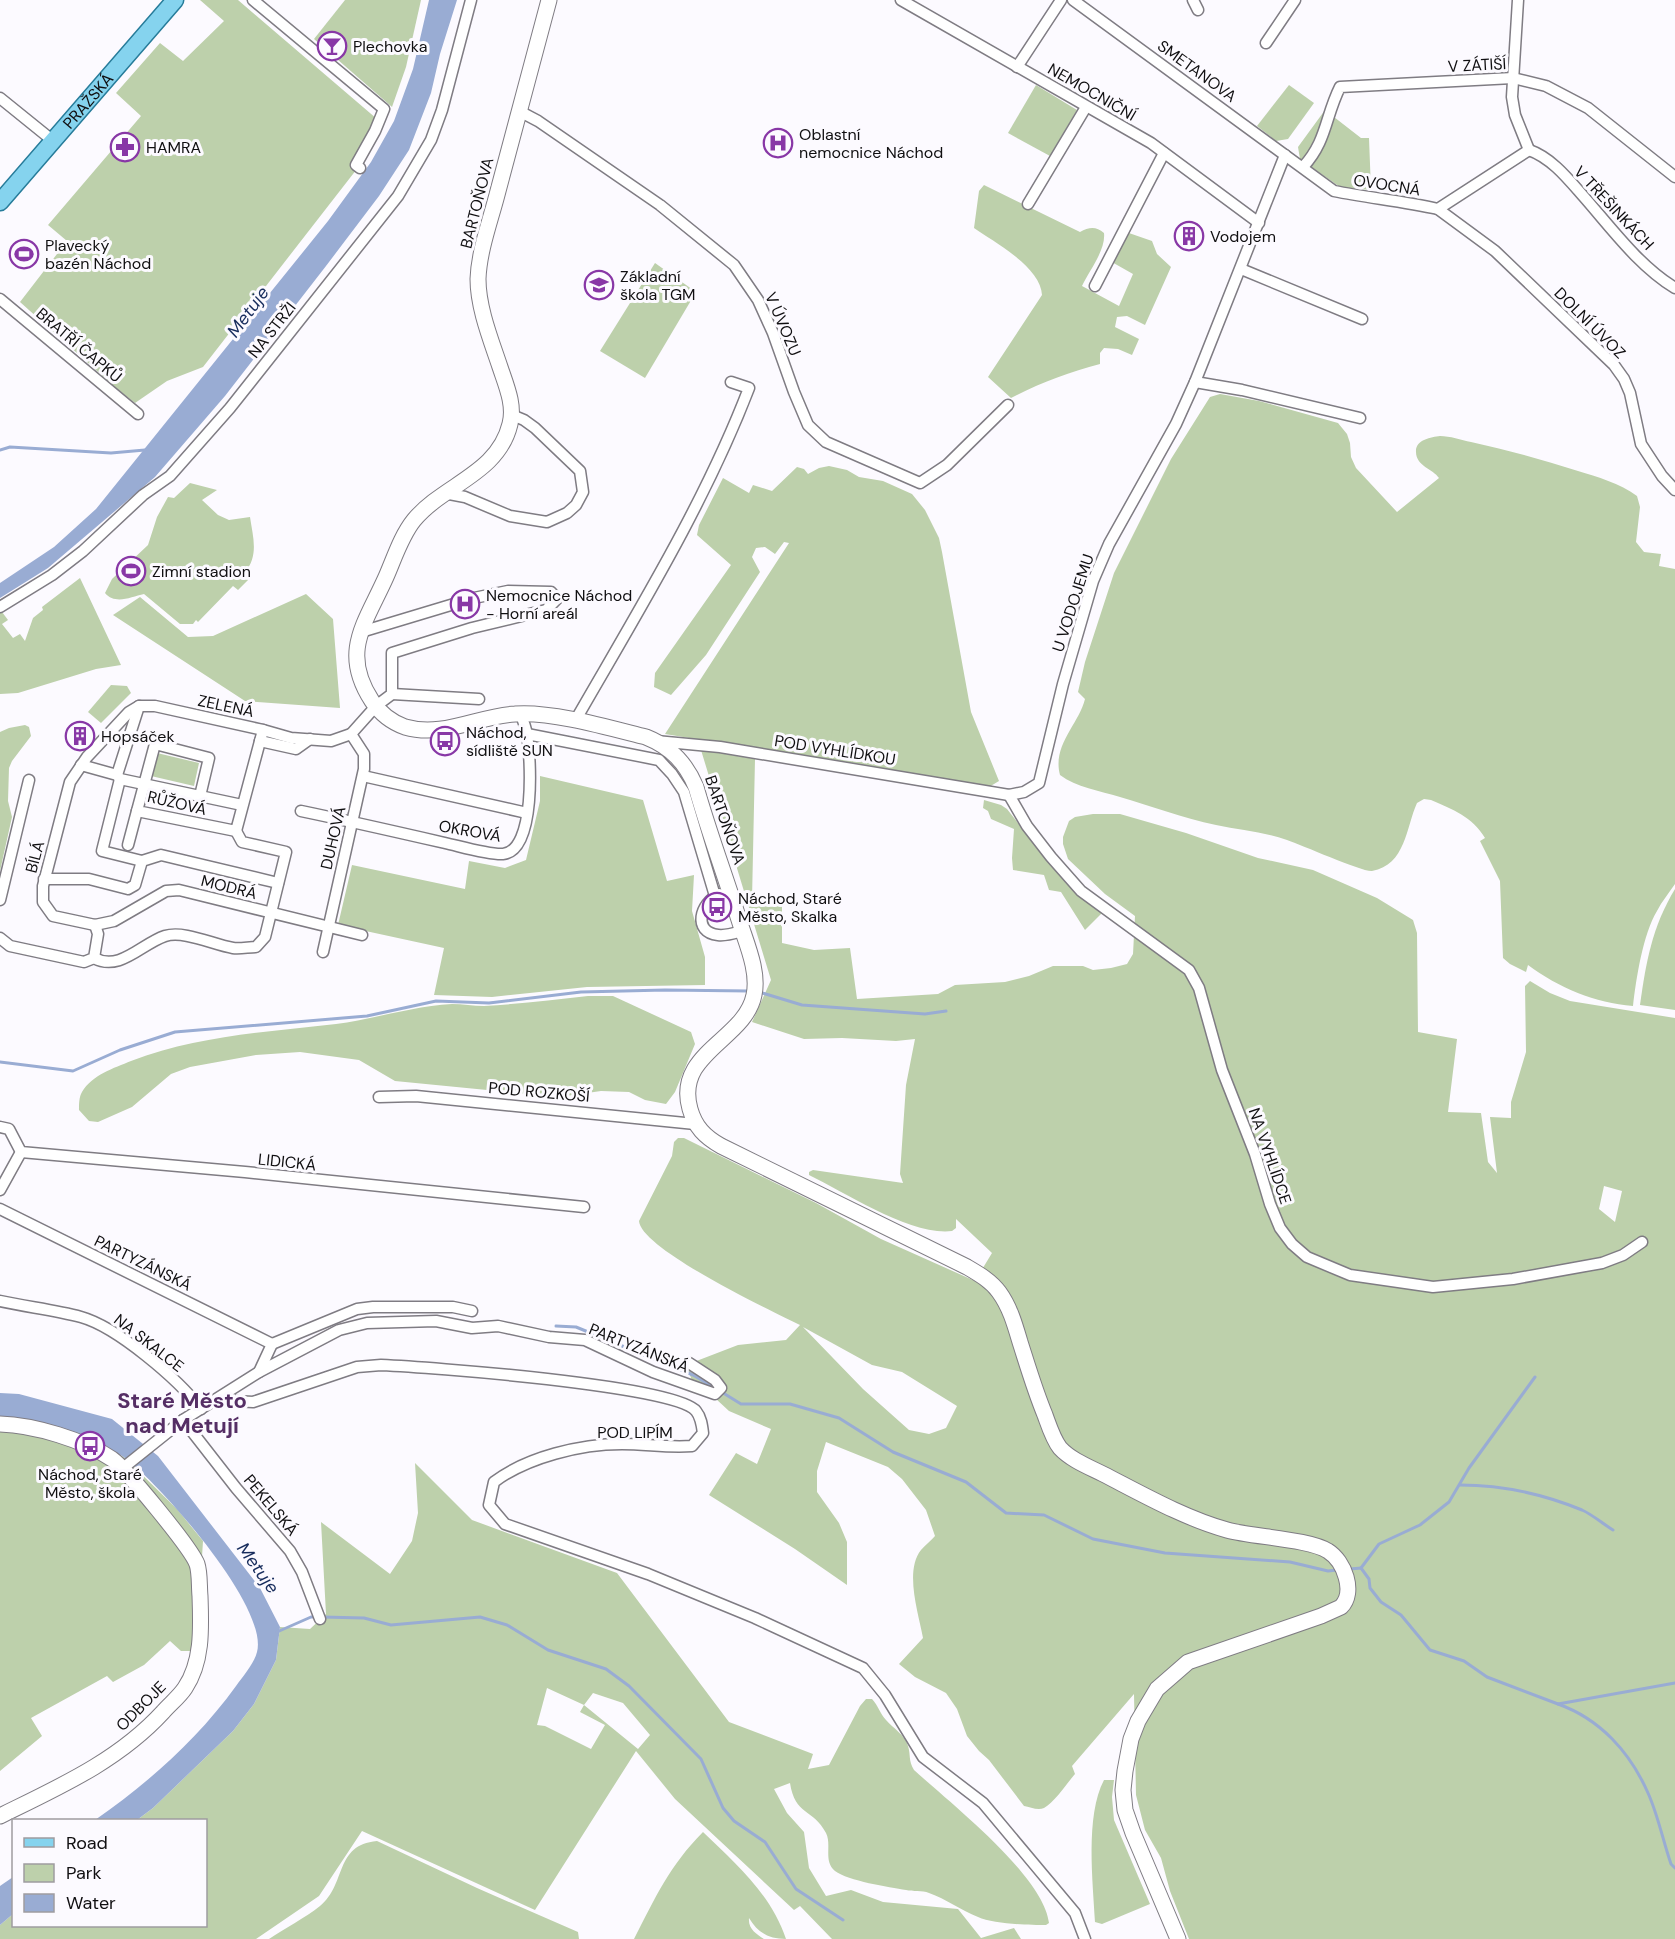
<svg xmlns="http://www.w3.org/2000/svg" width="1675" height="1939" viewBox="0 0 1675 1939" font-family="'DM Sans',sans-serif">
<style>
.green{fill:#bdd0ab;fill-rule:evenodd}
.water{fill:#99acd3}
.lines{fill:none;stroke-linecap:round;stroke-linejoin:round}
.stream{stroke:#99acd3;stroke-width:3}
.street-casing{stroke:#7f7c83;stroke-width:13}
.secondary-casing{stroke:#7f7c83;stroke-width:17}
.primary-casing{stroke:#277c9a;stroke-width:19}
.street{stroke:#fff;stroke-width:10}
.secondary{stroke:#fff;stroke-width:15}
.primary{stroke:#85d3ee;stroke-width:16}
.labels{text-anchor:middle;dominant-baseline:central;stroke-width:6;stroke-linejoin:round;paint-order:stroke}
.poi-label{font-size:16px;fill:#100f11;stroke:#fcfaff;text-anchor:start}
.street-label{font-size:16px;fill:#100f11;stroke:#fcfaff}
.water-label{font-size:18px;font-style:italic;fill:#182d5d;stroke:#fcfaff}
.district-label{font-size:22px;font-weight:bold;fill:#552e65;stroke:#fcfaff}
</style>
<rect width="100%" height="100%" fill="#fcfaff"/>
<g class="green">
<polygon points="200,0 238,0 384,125 360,165 203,367 167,381 135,403 116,388 20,302 67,241 48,225 141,116 116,93 160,43 183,61 224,21"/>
<polygon points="345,0 421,0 406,67 392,107 314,39"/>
<polygon points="1036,85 1077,110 1050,156 1008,133"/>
<polygon points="1289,85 1314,103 1288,139 1276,141 1257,126"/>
<polygon points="1325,110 1361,138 1369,138 1371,190 1340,187 1300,159 1298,147"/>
<path d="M984 185 1080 232C1089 227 1096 226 1104 233 1106 250 1089 271 1082 286L1119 306 1133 274 1110 261 1126 232 1152 241 1157 254 1171 267 1145 325 1127 316 1117 317 1115 327 1139 339 1132 355 1118 349 1104 348 1100 353V364C1069 372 1040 383 1011 398L988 377 1042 295C1041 267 994 242 974 228L979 191Z"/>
<polygon points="655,263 696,292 645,378 600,351"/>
<path d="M1220 394 1259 401 1338 423 1347 434 1350 443 1351 457 1356 468 1397 512 1439 478C1433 469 1416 466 1416 452 1415 440 1431 437 1440 436 1450 436 1461 440 1471 442 1508 450 1543 460 1578 471 1597 477 1620 483 1637 496L1640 507 1636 542 1644 552 1661 554 1659 566 1675 569V884C1669 893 1662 901 1657 911 1643 934 1636 979 1633 1006 1595 1003 1559 988 1528 965L1526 972 1510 964 1503 958 1500 881 1480 841 1485 838C1472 816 1453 810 1431 800L1424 799 1417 803C1406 827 1406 865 1372 871 1362 872 1302 845 1287 840 1264 832 1240 830 1216 825 1183 818 1151 806 1120 797 1100 791 1076 787 1060 775 1052 745 1079 724 1085 699L1078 692 1085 662 1114 573 1171 459 1210 397Z"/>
<polygon points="829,466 847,470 859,477 883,481 912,494 925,510 939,538 942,552 971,712 999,781 989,787 665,734 789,543 784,542 775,554 765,547 756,548 752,557 760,572 706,655 671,695 654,687 655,673 731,565 697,535 699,525 723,478 749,493 753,485 772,491 797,467 804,469 808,474 819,468"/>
<path d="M190 483 217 490 202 500 218 515 229 520 250 517C253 537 259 556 245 572L250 578 238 590 233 586 198 622 196 620 193 624H180L144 594C131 597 115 605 105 593L112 579 148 545 157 517 168 497 174 498Z"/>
<polygon points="80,578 121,665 96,669 18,693 0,694 0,613 2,612 8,620 2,624 13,638 20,634 25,641 33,618 43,610 42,607"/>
<polygon points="306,594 333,619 340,708 245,701 113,615 140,597 188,637 213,636"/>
<polygon points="111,685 127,686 131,693 101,723 88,712"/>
<polygon points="25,725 29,727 31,736 12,761 9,768 8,801 12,817 0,871 0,732 9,728"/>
<path d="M701 750 755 759 752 900 782 906V943L814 950 850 948 857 999 938 994 955 985 1005 982 1029 976 1053 966H1083L1093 970 1111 968 1127 964 1133 954 1135 916 1105 894 1068 859 1063 844V837L1069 821 1075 817 1093 814H1120L1186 833 1258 858 1313 870 1377 898 1413 920 1417 933 1418 1032 1457 1039 1448 1112 1481 1113 1488 1162 1497 1173 1490 1117 1511 1118V1102L1526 1052 1525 986 1530 981 1550 993 1570 1001 1675 1018V1939H1189L1170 1891 1161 1858 1145 1830 1136 1795 1134 1694 1072 1766 1075 1774C1068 1782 1054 1803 1044 1808 1038 1811 1030 1807 1024 1806L989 1760 979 1751 967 1736 957 1709 946 1693 915 1677 899 1664 923 1638C919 1615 904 1571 921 1550 925 1545 931 1541 935 1536L926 1510 902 1479 888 1467 826 1442 817 1471V1492L839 1523 847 1542V1585L795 1549 709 1495 736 1453 757 1464 771 1429 729 1411 702 1386 693 1383 686 1365 738 1345 786 1340 800 1325C771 1311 641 1249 639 1221L672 1156 674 1142 678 1138H684L816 1203 881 1239 975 1281 992 1253 956 1219V1228L952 1231C911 1236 846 1193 809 1175V1172L813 1170 903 1183 900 1174 906 1085 915 1039 896 1041 842 1038 804 1039 752 1022 771 980ZM1604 1186 1622 1191 1615 1222 1599 1209ZM803 1327 872 1365 902 1372 957 1406 946 1428 929 1434 909 1430 863 1389Z"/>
<polygon points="157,753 199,763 194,786 151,776"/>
<polygon points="540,776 643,800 667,881 694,875 692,911 705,957 705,985 587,987 492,997 434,995 444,948 338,925 352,865 465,889 469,861 505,868 526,860 540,801"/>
<polygon points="984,800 1001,805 1007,809 1059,875 1102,913 1085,930 1061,892 1049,890 1044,875 1013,870 1012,858 1014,829 991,819 988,811 983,808"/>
<path d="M1675 889V1010L1640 1005C1646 962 1652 927 1675 889Z"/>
<path d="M588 996H613L691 1032 695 1044 675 1092 666 1104 645 1100 629 1092 601 1091 559 1097 395 1081 359 1060 300 1052 256 1055 190 1067 171 1074 132 1107 98 1122 89 1121 79 1110C79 1104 79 1097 82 1092 92 1075 114 1068 131 1061 197 1036 266 1032 336 1024 375 1019 413 1006 452 1004 463 1004 473 1006 484 1006 519 1004 553 1000 588 996Z"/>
<polygon points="0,1417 78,1435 124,1457 177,1509 203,1541 199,1605 191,1651 181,1651 170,1641 144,1665 113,1682 107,1676 31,1718 42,1736 0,1771"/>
<path d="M415 1463 472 1520 617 1573 729 1722 813 1754 808 1769 829 1765 860 1706 866 1699H872C878 1705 880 1714 886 1720 893 1728 905 1735 908 1746 911 1755 908 1760 914 1770 949 1802 1044 1876 1049 1923L1046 1925C1029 1925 993 1924 978 1917 961 1910 946 1899 929 1893 922 1890 913 1892 906 1890 889 1887 848 1881 835 1871 823 1861 832 1845 826 1833 813 1808 795 1816 790 1783L774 1789 787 1813 804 1832 809 1868 826 1896 851 1890 883 1902 958 1909 981 1938 1014 1928 1021 1939H832L800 1906 794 1910 675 1799 636 1751 535 1910 362 1831 319 1896 256 1939H0V1925L13 1914 14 1926H206V1820H137L153 1808 233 1731 254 1704 276 1660 280 1627 310 1629 326 1614 321 1522 390 1574 412 1541 418 1513ZM547 1688 584 1705 580 1712 605 1725 591 1749 545 1726 537 1725ZM593 1693 623 1703 650 1735 638 1749 584 1705Z"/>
<path d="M1104 1780H1114L1112 1797 1114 1820 1150 1904 1102 1924 1095 1922C1093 1882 1085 1816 1104 1780Z"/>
<path d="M703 1832C736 1864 771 1894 786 1939 769 1939 758 1933 749 1918 748 1929 756 1934 764 1939H634C655 1898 670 1865 703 1832Z"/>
<path d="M377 1841 477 1888 578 1932 579 1939H269C285 1928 305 1918 320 1906 347 1884 334 1845 377 1841Z"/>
</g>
<g class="water">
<polygon points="429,0 457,0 440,54 431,93 409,150 379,196 326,266 225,396 155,477 48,568 0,598 0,583 54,547 96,509 328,221 371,162 394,121 413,69"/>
<path d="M0 1393 19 1394 112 1419 158 1456 260 1588 280 1627 276 1660 254 1704 233 1731 153 1808 137 1820H95C148 1783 197 1740 236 1686 243 1676 254 1664 257 1652 269 1607 160 1484 125 1458 119 1453 111 1451 104 1448 95 1443 85 1437 75 1434 51 1427 25 1423 0 1417Z"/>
<polygon points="13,1877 13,1914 0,1925 0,1886"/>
</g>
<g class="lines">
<g class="stream">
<polyline points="0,450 10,447 111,453 145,450"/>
<polyline points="759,992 802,1005 925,1014 946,1011"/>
<polyline points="0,1062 73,1071 120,1050 175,1032 367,1016 436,1001 489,1003 581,992 665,990 749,991"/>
<polyline points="556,1326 576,1327 693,1375 715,1388"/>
<polyline points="720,1391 741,1404 790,1404 839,1418 893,1452 966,1482 1006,1513 1044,1515 1093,1539 1165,1553 1290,1562 1328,1571 1337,1570"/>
<path d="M1460 1485C1502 1485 1543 1494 1582 1510 1593 1515 1603 1524 1613 1530"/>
<polyline points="1361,1568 1379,1544 1420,1525 1449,1502 1469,1468 1535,1377"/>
<polyline points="1350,1569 1361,1568 1369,1579 1370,1588 1381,1602 1401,1615 1430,1650 1464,1661 1487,1677 1558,1704 1675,1683"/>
<polyline points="322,1617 364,1618 391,1625 480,1617 507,1625 548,1650 606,1669 629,1686 701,1759 723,1808 734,1821 765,1842 796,1889 843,1920"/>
<polyline points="277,1632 311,1617 315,1617"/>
<path d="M1558 1704C1600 1719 1630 1752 1648 1793 1658 1815 1663 1841 1671 1864L1675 1868"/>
</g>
<g class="street-casing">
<g id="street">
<polyline points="253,0 384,109 375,131 356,165 360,168"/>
<polyline points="901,0 1151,143 1259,223"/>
<path d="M1073 0 1334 191C1369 198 1403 201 1438 209L1529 150"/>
<polyline points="1193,0 1198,10"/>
<polyline points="1518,0 1512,97 1515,115 1529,150"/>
<polyline points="1266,43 1295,0"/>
<polyline points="1017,67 1061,0"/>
<polyline points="0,98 52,140"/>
<polyline points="519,111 538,121 660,205 734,265 758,300 773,333 794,392 808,425 826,442 920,483 947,465 1008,405"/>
<path d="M1529 150C1552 158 1569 180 1584 197 1612 229 1639 266 1675 288"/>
<path d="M1303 167C1327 141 1325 117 1340 87L1513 78 1546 86 1588 108 1675 177"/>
<polyline points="1028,204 1086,107"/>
<polyline points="1438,209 1495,251 1614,365 1624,379 1630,393 1641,444 1662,476 1675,490"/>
<polyline points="1241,269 1362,319"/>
<polyline points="1095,286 1164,153"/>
<polyline points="0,299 138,414"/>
<polyline points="1195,382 1242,390 1360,418"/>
<polyline points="444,493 465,497 510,516 547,522 567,513 576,505 583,492 580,471 535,428 524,420 512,415"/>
<polyline points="0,607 52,575 83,551 143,495 170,476 230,408 398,196 431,140 442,110 471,0"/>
<polyline points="361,632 474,598 508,591 551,592 557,599 546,610 472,628 392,653 392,694 376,706 351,734 331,741 291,738 263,730 155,706 139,706 129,712 87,757 70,782 43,886 43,902 53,916 95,925 114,921 166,891 179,890 362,935"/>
<polyline points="392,694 479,699"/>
<path d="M575 721C637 613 704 505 749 388L731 382"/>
<polyline points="527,734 659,760 672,774 684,792 715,896"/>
<polyline points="260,741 296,749 310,739"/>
<polyline points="656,741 720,747 1009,795 1024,792 1039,783 1063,684 1093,581 1109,544 1176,424 1195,382 1285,155"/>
<polyline points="81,765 117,775 120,779 242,805"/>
<polyline points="117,775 139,706"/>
<polyline points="363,776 527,813"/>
<polyline points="120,779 102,851 142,861"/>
<polyline points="1009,795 1027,826 1051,857 1081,891 1189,970 1199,988 1222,1070 1255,1154 1270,1204 1280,1228 1292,1244 1307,1257 1350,1275 1433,1287 1513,1279 1602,1263 1623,1255 1642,1242"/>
<polyline points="200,796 209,758 155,744 137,811 236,831 263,730"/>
<path d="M301 811C349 821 397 832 445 843 459 846 489 855 503 854 536 851 531 758 527 735 526 728 523 720 520 713"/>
<polyline points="128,845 137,811"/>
<polyline points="44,879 89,879 128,889 135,885 142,861 161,855 278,883"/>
<path d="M719 894C700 903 692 932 718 935 727 936 735 933 742 931"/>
<polyline points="0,900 29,780"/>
<polyline points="0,938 10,946 84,962 94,958 98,934 95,925"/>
<polyline points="323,952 364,769 364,754 351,734"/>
<path d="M94 958C120 972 141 944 165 936 184 930 214 945 233 948 240 949 249 947 256 947L265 937 286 852 242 842 236 831"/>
<polyline points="379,1097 416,1096 695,1124"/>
<polyline points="0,1127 9,1129 21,1152 245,1172 584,1207"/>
<polyline points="0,1190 21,1152"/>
<polyline points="0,1209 272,1344 259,1372"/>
<path d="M0 1301C27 1307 55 1310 81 1317 117 1327 178 1379 201 1409"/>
<polyline points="272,1344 357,1309 373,1307 453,1307 472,1311"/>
<path d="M223 1396 234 1401 253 1402 357 1367 381 1365C425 1367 675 1385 696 1411 701 1417 702 1425 703 1433L692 1446C669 1448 646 1444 622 1444 581 1444 527 1457 494 1482L489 1505 505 1524 648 1574 755 1618 863 1668 885 1695 923 1757 983 1803 1075 1913 1085 1939"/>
<polyline points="183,1420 236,1488 290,1551 302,1572 320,1619"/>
<polyline points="123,1468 183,1420 259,1372 339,1330 367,1323 436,1321 472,1328 498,1326 549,1337 585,1340 653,1372 715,1394 721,1388 715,1380 689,1363"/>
</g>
</g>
<g class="secondary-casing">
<g id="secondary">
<path d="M549 0C532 64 515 127 498 191 491 219 479 250 478 279 478 308 491 340 500 367 506 385 515 405 510 424 498 474 444 484 414 520 401 536 394 559 386 577 365 624 340 652 372 701 380 713 391 722 405 727 443 738 478 716 515 714 552 711 610 728 646 737 671 747 686 763 696 787 709 833 726 878 740 923 747 945 759 972 754 995 745 1040 674 1053 690 1109 695 1127 705 1137 721 1146L967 1267C979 1274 991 1281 999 1292 1010 1307 1015 1325 1020 1342 1028 1367 1035 1391 1045 1415 1049 1426 1053 1439 1060 1448 1071 1460 1089 1467 1103 1474 1142 1494 1184 1518 1227 1530 1252 1537 1310 1539 1328 1551 1344 1561 1356 1592 1341 1607L1321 1616 1188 1662 1157 1689 1138 1721 1131 1739 1125 1771 1123 1790 1125 1810 1133 1833 1178 1939"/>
<path d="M0 1424C34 1425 84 1440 112 1459 126 1469 191 1548 197 1564 200 1573 199 1586 200 1596 201 1627 203 1661 185 1688 179 1697 170 1704 163 1712 118 1761 59 1787 0 1816"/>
</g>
</g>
<g class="primary-casing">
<g id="primary">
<path id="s1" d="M0 202 175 0"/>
</g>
</g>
<use href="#street" class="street"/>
<use href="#secondary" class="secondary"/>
<use href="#primary" class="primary"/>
</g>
<defs>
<g id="bar-ring" transform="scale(1.5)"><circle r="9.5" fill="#fcfaff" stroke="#8837a6" stroke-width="1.5"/><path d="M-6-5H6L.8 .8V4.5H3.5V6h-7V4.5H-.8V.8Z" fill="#8837a6"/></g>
<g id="hospital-ring" transform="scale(1.5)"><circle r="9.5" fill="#fcfaff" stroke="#8837a6" stroke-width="1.5"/><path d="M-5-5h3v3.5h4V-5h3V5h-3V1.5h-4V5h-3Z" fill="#8837a6"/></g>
<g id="pharmacy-ring" transform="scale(1.5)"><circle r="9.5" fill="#fcfaff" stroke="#8837a6" stroke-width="1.5"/><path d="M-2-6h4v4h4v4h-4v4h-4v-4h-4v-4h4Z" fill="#8837a6"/></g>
<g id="building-ring" transform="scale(1.5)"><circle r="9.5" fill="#fcfaff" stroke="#8837a6" stroke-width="1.5"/><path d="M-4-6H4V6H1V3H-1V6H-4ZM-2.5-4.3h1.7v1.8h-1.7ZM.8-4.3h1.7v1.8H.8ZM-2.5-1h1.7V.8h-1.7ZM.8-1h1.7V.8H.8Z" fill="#8837a6"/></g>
<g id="stadium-ring" transform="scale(1.5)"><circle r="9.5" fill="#fcfaff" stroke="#8837a6" stroke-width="1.5"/><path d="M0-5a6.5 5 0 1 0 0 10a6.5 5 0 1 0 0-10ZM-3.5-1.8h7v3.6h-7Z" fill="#8837a6"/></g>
<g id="school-ring" transform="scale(1.5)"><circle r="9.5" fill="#fcfaff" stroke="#8837a6" stroke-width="1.5"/><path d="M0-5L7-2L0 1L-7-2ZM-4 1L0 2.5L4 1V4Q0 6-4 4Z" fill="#8837a6"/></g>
<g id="bus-ring" transform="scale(1.5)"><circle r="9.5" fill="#fcfaff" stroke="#8837a6" stroke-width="1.5"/><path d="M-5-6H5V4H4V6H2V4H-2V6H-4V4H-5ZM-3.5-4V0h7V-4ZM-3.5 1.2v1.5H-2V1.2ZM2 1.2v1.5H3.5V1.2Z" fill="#8837a6"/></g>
</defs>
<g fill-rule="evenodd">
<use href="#bar-ring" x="332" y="46"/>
<use href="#hospital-ring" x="778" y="143"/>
<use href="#pharmacy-ring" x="125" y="147"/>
<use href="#building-ring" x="1189" y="236"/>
<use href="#stadium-ring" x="24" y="254"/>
<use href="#school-ring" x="599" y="285"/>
<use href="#stadium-ring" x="131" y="571"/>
<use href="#hospital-ring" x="465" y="604"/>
<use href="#building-ring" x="80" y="736"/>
<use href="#bus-ring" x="445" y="741"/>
<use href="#bus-ring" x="717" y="907"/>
<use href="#bus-ring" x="90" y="1446"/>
</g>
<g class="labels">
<g class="poi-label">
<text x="353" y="46">Plechovka</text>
<text x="799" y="134">Oblastní<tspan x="799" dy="18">nemocnice Náchod</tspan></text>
<text x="146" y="147">HAMRA</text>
<text x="1210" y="236">Vodojem</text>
<text x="45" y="245">Plavecký<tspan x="45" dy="18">bazén Náchod</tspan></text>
<text x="620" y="276">Základní<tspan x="620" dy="18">škola TGM</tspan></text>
<text x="152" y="571">Zimní stadion</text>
<text x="486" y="595">Nemocnice Náchod<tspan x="486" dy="18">- Horní areál</tspan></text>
<text x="466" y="732">Náchod,<tspan x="466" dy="18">sídliště SUN</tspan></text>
<text x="101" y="736">Hopsáček</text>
<text x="738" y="898">Náchod, Staré<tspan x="738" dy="18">Město, Skalka</tspan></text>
<text x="90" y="1474" text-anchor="middle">Náchod, Staré<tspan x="90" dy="18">Město, škola</tspan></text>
</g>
<g class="street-label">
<text transform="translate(1477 65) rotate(-3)">V ZÁTIŠÍ</text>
<text transform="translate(1197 71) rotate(36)">SMETANOVA</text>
<text transform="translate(1092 92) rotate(30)">NEMOCNIČNÍ</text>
<text stroke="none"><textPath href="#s1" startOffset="134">PRAŽSKÁ</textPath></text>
<text transform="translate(1387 185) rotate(9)">OVOCNÁ</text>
<text transform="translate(477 203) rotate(-76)">BARTOŇOVA</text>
<text transform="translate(1614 208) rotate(47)">V TŘEŠINKÁCH</text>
<text transform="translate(1590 323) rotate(45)">DOLNÍ ÚVOZ</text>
<text transform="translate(783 324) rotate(67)">V ÚVOZU</text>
<text transform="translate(272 330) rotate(-52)">NA STRŽI</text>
<text transform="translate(79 345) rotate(40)">BRATŘÍ ČAPKŮ</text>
<text transform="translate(1073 603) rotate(-72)">U VODOJEMU</text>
<text transform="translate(226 706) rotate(12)">ZELENÁ</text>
<text transform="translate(835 750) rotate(9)">POD VYHLÍDKOU</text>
<text transform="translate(177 803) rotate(13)">RŮŽOVÁ</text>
<text transform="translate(725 820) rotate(71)">BARTOŇOVA</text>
<text transform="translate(470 831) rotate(10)">OKROVÁ</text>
<text transform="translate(333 838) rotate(-77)">DUHOVÁ</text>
<text transform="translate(35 857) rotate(-75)">BÍLÁ</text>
<text transform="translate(229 887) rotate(14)">MODRÁ</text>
<text transform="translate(539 1092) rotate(5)">POD ROZKOŠÍ</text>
<text transform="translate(1270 1156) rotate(71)">NA VYHLÍDCE</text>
<text transform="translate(287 1162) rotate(6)">LIDICKÁ</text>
<text transform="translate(143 1263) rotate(26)">PARTYZÁNSKÁ</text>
<text transform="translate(149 1343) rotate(38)">NA SKALCE</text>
<text transform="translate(639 1348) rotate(22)">PARTYZÁNSKÁ</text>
<text x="635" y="1432">POD LIPÍM</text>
<text transform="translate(271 1505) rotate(50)">PEKELSKÁ</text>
<text transform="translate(141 1706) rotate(-45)">ODBOJE</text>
</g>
<g class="water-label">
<text transform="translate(248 312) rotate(-54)">Metuje</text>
<text transform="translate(258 1568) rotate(54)">Metuje</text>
</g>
<g class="district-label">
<text x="182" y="1400">Staré Město<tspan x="182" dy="25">nad Metují</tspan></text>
</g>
</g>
<rect x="12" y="1819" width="195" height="108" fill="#fcfaff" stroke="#9e9ca0" stroke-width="1.5"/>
<rect x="24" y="1838" width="30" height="9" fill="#85d3ee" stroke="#9e9ca0" stroke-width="1.5"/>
<text x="66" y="1849" font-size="18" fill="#100f11">Road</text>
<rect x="24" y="1864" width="30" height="18" fill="#bdd0ab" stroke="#9e9ca0" stroke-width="1.5"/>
<text x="66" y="1879" font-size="18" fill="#100f11">Park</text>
<rect x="24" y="1894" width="30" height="18" fill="#99acd3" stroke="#9e9ca0" stroke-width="1.5"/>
<text x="66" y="1909" font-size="18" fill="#100f11">Water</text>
</svg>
